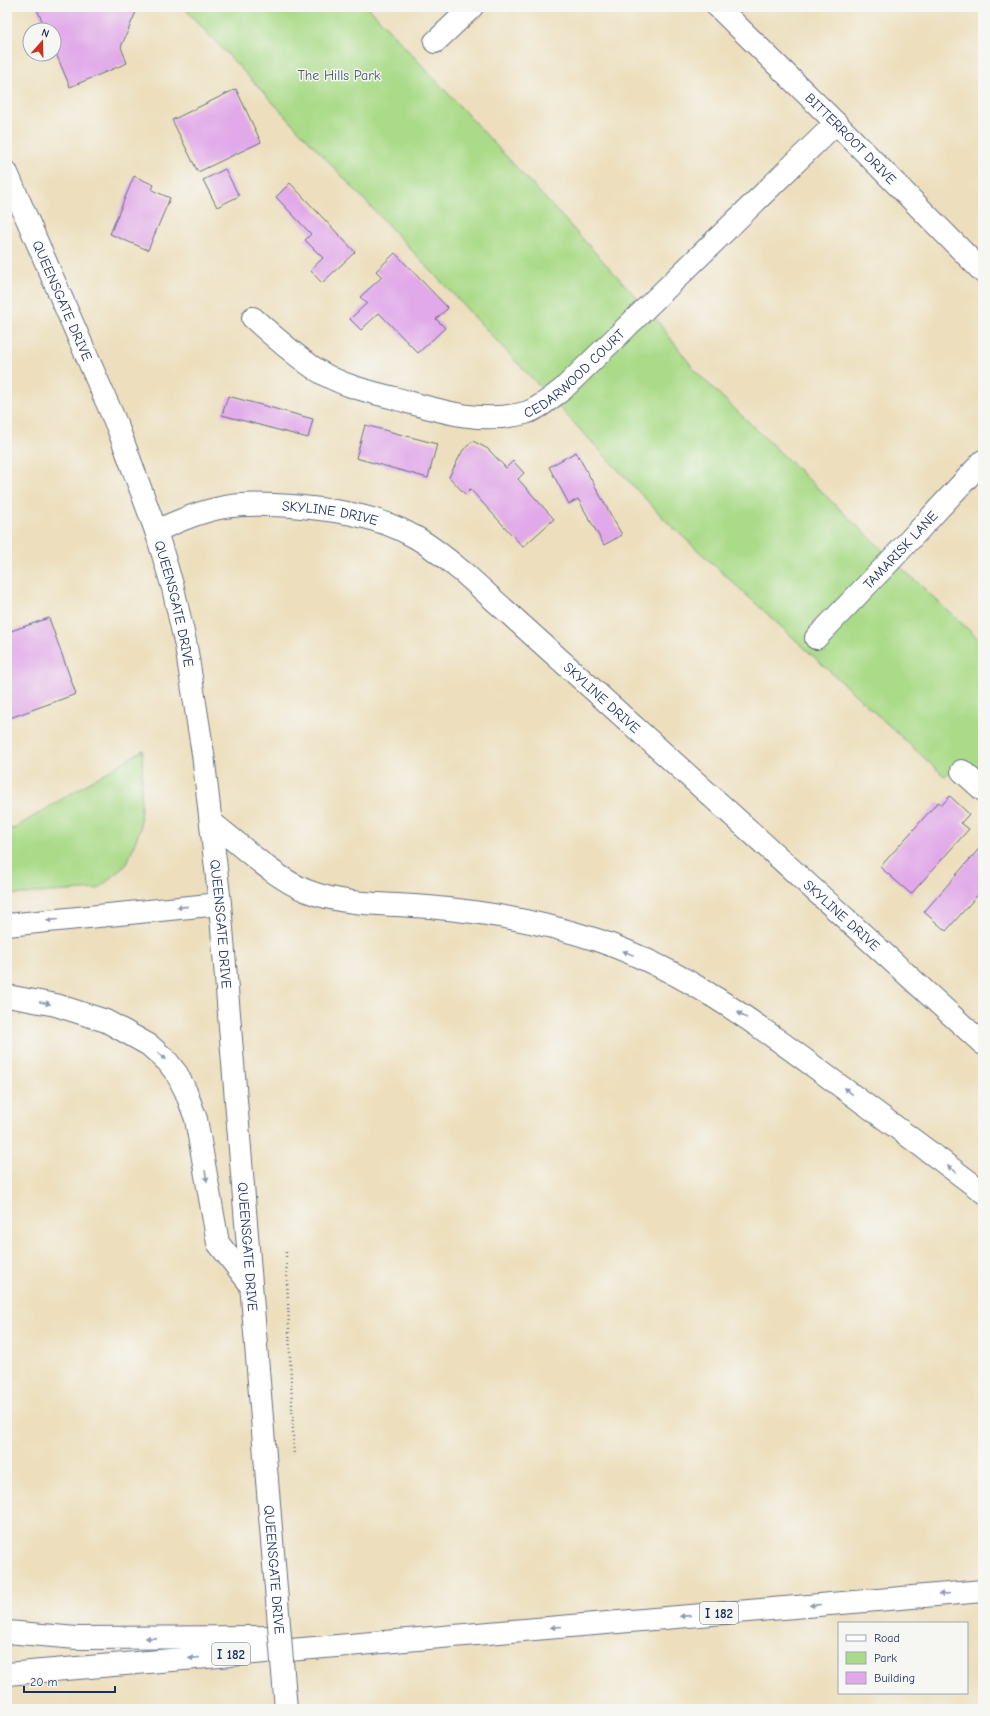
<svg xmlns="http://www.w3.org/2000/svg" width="990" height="1716" viewBox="0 0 990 1716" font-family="'Comic Neue',sans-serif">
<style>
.green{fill:#abdb89;stroke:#638574}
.building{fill:#e1a9e9}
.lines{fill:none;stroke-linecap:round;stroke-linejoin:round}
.minor-casing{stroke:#646d7f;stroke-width:24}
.major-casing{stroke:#646d7f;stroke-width:24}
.highway-casing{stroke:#646d7f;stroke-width:24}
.path{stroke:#646d7f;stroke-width:2.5;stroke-dasharray:1 3;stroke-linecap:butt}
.minor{stroke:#fff;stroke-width:22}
.major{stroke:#fff;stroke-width:22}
.highway{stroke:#fff;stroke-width:22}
.major-bridge-casing{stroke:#646d7f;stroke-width:24;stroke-linecap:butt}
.major-bridge{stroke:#fff;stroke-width:22}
.oneway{fill:#8d97ae}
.labels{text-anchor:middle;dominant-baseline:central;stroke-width:3;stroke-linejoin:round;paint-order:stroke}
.shield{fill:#f6f6f2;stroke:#5d6b8a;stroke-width:1}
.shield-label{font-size:13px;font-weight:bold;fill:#1b2f5e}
.park-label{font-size:14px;fill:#3f5a69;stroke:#f6f6f2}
.street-label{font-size:14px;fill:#1b2f5e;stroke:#f6f6f2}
</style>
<rect width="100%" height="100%" fill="#f6f6f2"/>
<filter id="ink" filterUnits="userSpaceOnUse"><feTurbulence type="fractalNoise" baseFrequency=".025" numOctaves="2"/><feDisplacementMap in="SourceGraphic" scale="8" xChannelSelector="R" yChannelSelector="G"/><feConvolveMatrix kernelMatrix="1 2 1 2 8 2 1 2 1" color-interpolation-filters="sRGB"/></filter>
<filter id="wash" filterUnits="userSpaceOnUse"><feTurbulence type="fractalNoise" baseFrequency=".012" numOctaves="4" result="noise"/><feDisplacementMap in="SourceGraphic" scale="16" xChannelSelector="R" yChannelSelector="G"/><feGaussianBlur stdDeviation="0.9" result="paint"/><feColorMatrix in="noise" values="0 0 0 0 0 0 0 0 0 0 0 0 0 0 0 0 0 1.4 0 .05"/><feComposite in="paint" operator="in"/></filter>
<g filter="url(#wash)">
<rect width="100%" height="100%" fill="#eddfbd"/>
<g class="green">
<polygon points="183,7 368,7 653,315 696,372 892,559 983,643 983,790 962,771 944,776 668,523"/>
<polygon points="143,750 140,829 127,864 98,889 7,895 7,828 13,829"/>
</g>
<g id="blocks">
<g class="building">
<polygon points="36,7 138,7 121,47 127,63 70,87 54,49 54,30 46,30"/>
<polygon points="236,89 261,142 198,172 172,120"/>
<polygon points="225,169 239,196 217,207 203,180"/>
<polygon points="134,176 154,185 152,190 170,198 148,250 110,234"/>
<polygon points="290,183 355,252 322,283 310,270 323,258 305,240 311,234 276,197"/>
<polygon points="395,253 448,308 436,319 445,328 418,353 379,313 361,330 350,319 367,303 360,297 382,277 376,271"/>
<polygon points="228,396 313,419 308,438 222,415"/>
<polygon points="365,425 437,444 428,478 356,458"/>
<polygon points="473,441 488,449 506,468 513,461 524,473 518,479 554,519 523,547 470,489 465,494 449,477 463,450"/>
<polygon points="576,452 622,535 604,545 578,499 569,504 549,467"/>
<polygon points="49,618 76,694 7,719 7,625 11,631"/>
<polygon points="950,796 969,814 961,823 969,829 911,894 880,867 938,802 942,805"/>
<polygon points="983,844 983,889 946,931 924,912"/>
</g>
</g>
</g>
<g filter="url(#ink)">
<use href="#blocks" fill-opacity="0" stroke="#646d7f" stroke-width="1"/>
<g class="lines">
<g class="minor-casing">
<g id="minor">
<path id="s1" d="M718 7 836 123 983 272"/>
<polyline points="435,42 472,7"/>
<path id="s2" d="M253 318C273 336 294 355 317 370 340 385 367 391 394 398 437 410 480 425 525 413 539 409 552 397 563 389L836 123"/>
<path id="s3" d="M156 531C178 521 201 511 225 507 247 503 270 505 292 506 335 510 377 515 415 537 433 547 448 560 464 573L742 824 983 1044"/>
<path id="s4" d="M816 638 892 559 983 461"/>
<polyline points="962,771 983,790"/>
</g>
</g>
<g class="major-casing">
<g id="major">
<path id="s5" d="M7 173 118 428 156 531 173 588 186 646 203 754 220 904 267 1480"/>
</g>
</g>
<g class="highway-casing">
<g id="highway">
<path d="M211 822C240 844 274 878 307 891 348 907 395 903 438 908 492 913 545 923 597 940 682 969 753 1021 824 1074 877 1113 930 1152 983 1192"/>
<polyline points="7,925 220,904"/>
<polyline points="7,996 56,1005 106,1021 149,1045 167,1061 177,1074 186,1092 196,1119 218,1243 251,1285"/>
<polyline points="7,1632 77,1638 277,1637"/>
<polyline points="7,1674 983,1591"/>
</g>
</g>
<polyline class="path" points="286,1252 294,1456"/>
<use href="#minor" class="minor"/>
<use href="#major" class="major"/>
<use href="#highway" class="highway"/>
<g class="major-bridge-casing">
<g id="major-bridge">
<path id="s6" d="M267 1480 286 1709"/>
</g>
</g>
<use href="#major-bridge" class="major-bridge"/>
</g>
<defs><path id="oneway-solid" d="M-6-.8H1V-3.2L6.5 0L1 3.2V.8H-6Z"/></defs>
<g class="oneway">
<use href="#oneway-solid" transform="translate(182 907) rotate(174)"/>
<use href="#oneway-solid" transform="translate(52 920) rotate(174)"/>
<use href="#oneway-solid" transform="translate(628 953) rotate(-158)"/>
<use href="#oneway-solid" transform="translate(45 1003) rotate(12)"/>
<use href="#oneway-solid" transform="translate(742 1015) rotate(-146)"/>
<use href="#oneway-solid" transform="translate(162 1056) rotate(42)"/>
<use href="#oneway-solid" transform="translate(848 1091) rotate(-144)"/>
<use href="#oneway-solid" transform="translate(952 1169) rotate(-143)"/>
<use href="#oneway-solid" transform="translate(206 1176) rotate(80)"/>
<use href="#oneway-solid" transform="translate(944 1594) rotate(175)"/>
<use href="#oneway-solid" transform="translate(815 1605) rotate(175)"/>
<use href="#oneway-solid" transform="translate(685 1616) rotate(175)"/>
<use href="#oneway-solid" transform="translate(556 1627) rotate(175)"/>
<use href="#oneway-solid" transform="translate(151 1638) rotate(-179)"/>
<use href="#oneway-solid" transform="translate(194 1658) rotate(175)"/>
</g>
</g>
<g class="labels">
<g class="shield">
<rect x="700" y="1602" width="38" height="22" rx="3"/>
<rect x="212" y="1643" width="38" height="22" rx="3"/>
</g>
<g class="shield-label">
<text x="719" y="1613">I 182</text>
<text x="231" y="1654">I 182</text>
</g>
<g class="park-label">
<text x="339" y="75">The Hills Park</text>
</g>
<g class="street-label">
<text stroke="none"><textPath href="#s1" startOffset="187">BITTERROOT DRIVE</textPath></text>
<text stroke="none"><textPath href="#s5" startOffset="139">QUEENSGATE DRIVE</textPath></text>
<text stroke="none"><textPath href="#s2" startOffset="362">CEDARWOOD COURT</textPath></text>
<text stroke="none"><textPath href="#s3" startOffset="179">SKYLINE DRIVE</textPath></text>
<text stroke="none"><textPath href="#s4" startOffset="122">TAMARISK LANE</textPath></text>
<text stroke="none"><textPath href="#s5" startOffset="463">QUEENSGATE DRIVE</textPath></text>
<text stroke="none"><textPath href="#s3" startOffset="515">SKYLINE DRIVE</textPath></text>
<text stroke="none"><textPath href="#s3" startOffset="839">SKYLINE DRIVE</textPath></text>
<text stroke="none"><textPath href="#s5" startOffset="787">QUEENSGATE DRIVE</textPath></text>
<text stroke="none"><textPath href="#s5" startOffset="1111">QUEENSGATE DRIVE</textPath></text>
<text stroke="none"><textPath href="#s6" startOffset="90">QUEENSGATE DRIVE</textPath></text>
</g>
</g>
<rect width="990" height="1716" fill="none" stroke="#f6f6f2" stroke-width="24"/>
<rect x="838" y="1622" width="130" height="72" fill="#f6f6f2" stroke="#9ea6b7"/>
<rect x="846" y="1635" width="20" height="6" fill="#ffffff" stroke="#9ea6b7"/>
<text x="874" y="1642" font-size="12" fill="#1b2f5e">Road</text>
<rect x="846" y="1652" width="20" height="12" fill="#abdb89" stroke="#9ea6b7"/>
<text x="874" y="1662" font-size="12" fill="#1b2f5e">Park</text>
<rect x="846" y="1672" width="20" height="12" fill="#e1a9e9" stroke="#9ea6b7"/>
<text x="874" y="1682" font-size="12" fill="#1b2f5e">Building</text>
<g transform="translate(42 42) rotate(20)"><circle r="19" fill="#f6f6f2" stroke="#9ea6b7"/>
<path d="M0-3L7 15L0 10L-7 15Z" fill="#c8321e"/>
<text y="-6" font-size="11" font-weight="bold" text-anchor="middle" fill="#1b2f5e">N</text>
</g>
<path d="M24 1686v6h91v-6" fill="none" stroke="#1b2f5e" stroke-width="2"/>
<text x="30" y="1686" font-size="12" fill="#1b2f5e" stroke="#f6f6f2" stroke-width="3" paint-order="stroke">20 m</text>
</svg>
